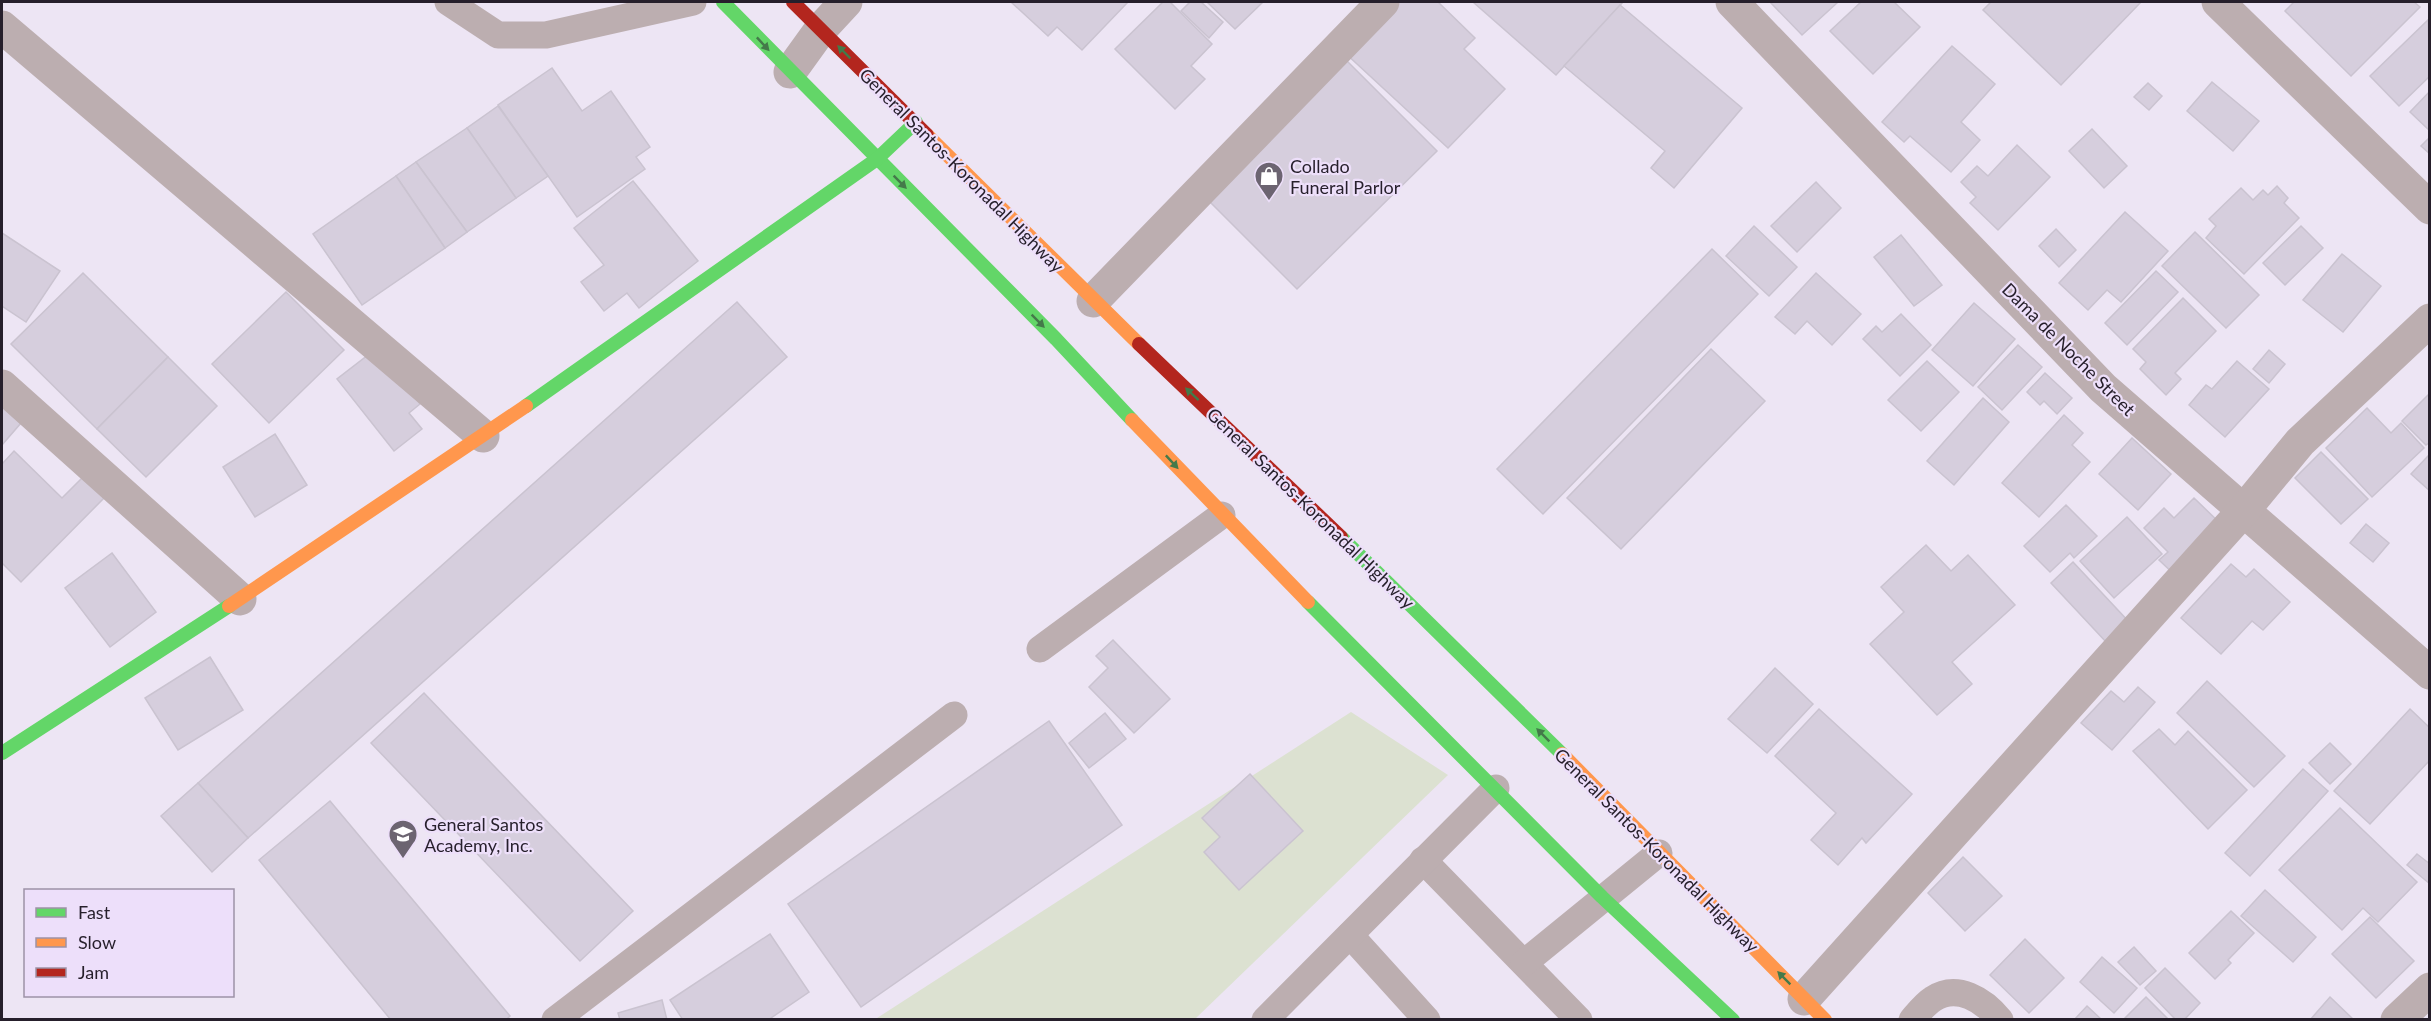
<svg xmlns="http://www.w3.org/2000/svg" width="2431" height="1021" viewBox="0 0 2431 1021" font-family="Lato,sans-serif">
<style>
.green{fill:#dce1d1}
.building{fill:#d6cedd;stroke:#cac3d0;stroke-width:1.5}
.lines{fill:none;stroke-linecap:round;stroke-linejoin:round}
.lane{stroke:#bcaeb0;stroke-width:27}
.street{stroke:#bcaeb0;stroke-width:33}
.fast{stroke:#63d668;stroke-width:14}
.slow{stroke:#ff974d;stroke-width:14}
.jam{stroke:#b3261e;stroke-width:14}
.oneway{fill:#447a4a}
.labels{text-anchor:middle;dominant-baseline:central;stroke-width:4.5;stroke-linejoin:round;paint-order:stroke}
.poi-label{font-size:18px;fill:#261f2b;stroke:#eddffa;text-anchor:start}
.street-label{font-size:18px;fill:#261f2b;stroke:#eddffa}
</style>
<rect width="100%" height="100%" fill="#ede5f4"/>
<polygon class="green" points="1351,712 1448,775 1195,1019 874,1020"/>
<g class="building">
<polygon points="1011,2 1128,2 1082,50 1057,27 1048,36"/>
<polygon points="1163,2 1170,2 1212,44 1191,66 1205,79 1175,109 1115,49"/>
<polygon points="1190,2 1201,2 1223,22 1209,38 1181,11"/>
<polygon points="1207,2 1263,2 1235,29"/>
<polygon points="1393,2 1438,2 1475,38 1464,49 1505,89 1448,148 1344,52"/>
<polygon points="1473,2 1623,2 1556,75"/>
<polygon points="1770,2 1838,2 1802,35"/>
<polygon points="1861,2 1894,2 1920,27 1873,74 1830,31"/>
<polygon points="1991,2 2141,2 2061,85 1983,10"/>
<polygon points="2294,2 2414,2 2420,7 2351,76 2285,11"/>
<polygon points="1620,5 1742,108 1674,188 1651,168 1665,151 1564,66"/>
<polygon points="2428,20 2430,76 2399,106 2370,76"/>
<polygon points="1952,46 1995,84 1961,122 1980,140 1951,172 1910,136 1904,142 1882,122"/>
<polygon points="1344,58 1437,151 1297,289 1204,196"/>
<polygon points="552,68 582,111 611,91 650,147 636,157 645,169 577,217 498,105"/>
<polygon points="2212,82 2259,121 2233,151 2187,111"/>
<polygon points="2148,83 2162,96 2149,110 2134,97"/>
<polygon points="2430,91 2430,131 2410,112"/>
<polygon points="498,106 548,176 516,198 467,128"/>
<polygon points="467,128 516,198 467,232 416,162"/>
<polygon points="2092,129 2127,166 2104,188 2069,151"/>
<polygon points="2430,137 2430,154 2421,146"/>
<polygon points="2017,145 2050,177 1998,230 1970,203 1976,197 1961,182 1977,166 1988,176"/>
<polygon points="416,162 467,232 445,248 396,176"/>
<polygon points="396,176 445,248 362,305 313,234"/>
<polygon points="633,181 698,261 639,308 627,293 604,311 581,282 604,265 574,228"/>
<polygon points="1816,182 1841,208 1797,252 1771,226"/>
<polygon points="2277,186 2288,198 2284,203 2299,218 2244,274 2206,238 2216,226 2209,219 2241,188 2253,200 2263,190 2268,195"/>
<polygon points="2125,212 2168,251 2121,302 2107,290 2088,310 2059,283"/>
<polygon points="1754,226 1797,267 1769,296 1726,256"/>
<polygon points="2301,226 2323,248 2285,285 2263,263"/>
<polygon points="2056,229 2076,250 2059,267 2039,246"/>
<polygon points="2195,232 2259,295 2226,328 2162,266"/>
<polygon points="2,233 60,271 26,322 2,306"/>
<polygon points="1901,235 1942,285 1914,306 1874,257"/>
<polygon points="1712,249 1758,294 1543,514 1497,469"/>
<polygon points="2342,254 2381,286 2343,332 2303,300"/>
<polygon points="2156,271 2178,292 2127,345 2105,323"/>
<polygon points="83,273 168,357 97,429 11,344"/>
<polygon points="1816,273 1861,314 1832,345 1807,321 1795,334 1775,317"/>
<polygon points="286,292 344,350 269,423 212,364"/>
<polygon points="2183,298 2216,331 2175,373 2181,379 2166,395 2140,369 2146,362 2133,349"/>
<polygon points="737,302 787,357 248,838 198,783"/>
<polygon points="1974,303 2015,339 1973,386 1932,350"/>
<polygon points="1901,314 1931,345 1900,376 1863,339 1876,326 1882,332"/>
<polygon points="2018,345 2042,367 2002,410 1978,387"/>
<polygon points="377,348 420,404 409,413 422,429 394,451 337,379"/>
<polygon points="1711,349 1765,401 1621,549 1567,498"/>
<polygon points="2269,350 2285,364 2269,383 2253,369"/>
<polygon points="168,357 217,406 146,477 97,429"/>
<polygon points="1927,361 1959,392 1921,431 1888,400"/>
<polygon points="2237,361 2269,389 2225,437 2189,405 2206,385 2212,389"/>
<polygon points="2045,373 2072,398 2057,414 2044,401 2040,405 2027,392"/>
<polygon points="2430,393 2430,442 2426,445 2402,421"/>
<polygon points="1983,398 2009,422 1954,485 1927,461"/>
<polygon points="2,406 21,423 2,445"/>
<polygon points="2367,408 2391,433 2401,423 2424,448 2372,497 2326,448"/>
<polygon points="2064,415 2083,433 2072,445 2090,462 2039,517 2002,483"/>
<polygon points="275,434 307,485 255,517 223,467"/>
<polygon points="2132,438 2171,474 2138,510 2099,474"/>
<polygon points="14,451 62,498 83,477 105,497 21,582 2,563 2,464"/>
<polygon points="2321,452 2368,499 2341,524 2295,478"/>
<polygon points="2430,454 2430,491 2411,474"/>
<polygon points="2194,498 2225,528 2177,577 2159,560 2168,552 2144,528 2164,508 2174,518"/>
<polygon points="2066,505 2097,536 2074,558 2070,553 2050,572 2024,546"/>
<polygon points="2127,517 2162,554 2114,598 2080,561"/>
<polygon points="2366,524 2389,543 2373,562 2350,543"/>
<polygon points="1926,545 1951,571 1968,555 2015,605 1952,662 1972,684 1937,715 1870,644 1904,612 1881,587"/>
<polygon points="112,553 156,612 110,647 65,588"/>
<polygon points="2073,562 2130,623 2107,643 2051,583"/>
<polygon points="2231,564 2246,577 2254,569 2290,602 2263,630 2252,621 2221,654 2181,618"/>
<polygon points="1113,640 1170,699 1134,733 1089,687 1108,668 1096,656"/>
<polygon points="210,657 243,710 178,750 145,698"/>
<polygon points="1775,668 1813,704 1767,753 1728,719"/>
<polygon points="2207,681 2285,756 2254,787 2177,713"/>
<polygon points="2138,687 2155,702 2112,750 2081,723 2111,691 2124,702"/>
<polygon points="424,693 633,911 580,961 371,743"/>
<polygon points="1819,709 1912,794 1866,843 1862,838 1838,865 1811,840 1836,813 1775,756"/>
<polygon points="2410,709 2430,728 2430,760 2370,824 2334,791"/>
<polygon points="1105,713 1126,739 1089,768 1069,743"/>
<polygon points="1049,721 1122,825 861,1007 788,904"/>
<polygon points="2159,729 2175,745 2188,731 2247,790 2208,829 2133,751"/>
<polygon points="2330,743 2351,764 2330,784 2309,763"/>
<polygon points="2303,769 2328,791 2250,876 2225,853"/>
<polygon points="1250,774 1303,831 1239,890 1204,852 1220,837 1202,818"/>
<polygon points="198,783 248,838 212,872 161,816"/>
<polygon points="330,801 510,1016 506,1020 391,1020 259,860"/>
<polygon points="2340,808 2417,882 2378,922 2363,908 2342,930 2279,870"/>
<polygon points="2417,854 2430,864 2430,884 2407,865"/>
<polygon points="1963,857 2002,896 1965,931 1928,893"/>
<polygon points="2265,890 2316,937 2293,962 2241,916"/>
<polygon points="2231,911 2254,933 2228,960 2231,963 2215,979 2189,953"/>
<polygon points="2370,917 2414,961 2376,998 2332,954"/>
<polygon points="770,934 809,992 768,1020 683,1020 670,1000"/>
<polygon points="2025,939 2064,978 2029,1013 1990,975"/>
<polygon points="2134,947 2156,971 2140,985 2118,962"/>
<polygon points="2102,957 2137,988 2114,1013 2080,982"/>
<polygon points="2165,968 2200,1003 2184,1020 2176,1020 2145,988"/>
<polygon points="2146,997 2169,1020 2123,1020"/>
<polygon points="2330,997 2354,1020 2310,1020"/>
<polygon points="662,1000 667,1020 620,1020 618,1013"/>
<polygon points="2087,1006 2102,1020 2074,1020"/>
</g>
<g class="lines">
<g class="lane">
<polyline points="448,2 498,35 546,35 693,2"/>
<polyline points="1040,649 1222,515"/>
<polyline points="1423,860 1579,1020"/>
<polyline points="1350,935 1427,1020"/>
<polyline points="1524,963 1659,853"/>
<polyline points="555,1020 954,715"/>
<polyline points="1265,1020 1496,788"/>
<path d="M1912 1020C1918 1013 1925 1004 1933 999 1957 983 1984 1000 2000 1020"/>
</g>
<g class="street">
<polyline points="1732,2 2103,388 2430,673"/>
<polyline points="2218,2 2430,208"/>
<polyline points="2,27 483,436"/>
<polyline points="790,72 821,29 846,2"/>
<polyline points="1093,301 1383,2"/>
<polyline points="2,386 240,599"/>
<polyline points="1804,999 2244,510 2300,442 2430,320"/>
<polyline points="2397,1020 2430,989"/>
</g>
<g class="fast">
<polyline points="723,2 1056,339 1132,420"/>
<polyline points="526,406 877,159 916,122"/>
<polyline points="1341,537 1562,754"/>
<polyline points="1308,602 1602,897 1733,1020"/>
<polyline points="2,753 229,606"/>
</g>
<g class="slow">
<polyline points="927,135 1139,344"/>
<polyline points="1132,420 1308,602"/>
<polyline points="229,606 526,406"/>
<polyline points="1562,754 1825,1020"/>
</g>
<g class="jam">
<polyline points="793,2 927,135"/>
<polyline points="1139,344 1341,537"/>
</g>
</g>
<defs><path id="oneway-solid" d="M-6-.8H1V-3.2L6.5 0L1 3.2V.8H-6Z" transform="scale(1.5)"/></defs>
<g class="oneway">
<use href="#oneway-solid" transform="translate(763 44) rotate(47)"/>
<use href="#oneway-solid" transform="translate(844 52) rotate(-135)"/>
<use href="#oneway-solid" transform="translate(900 182) rotate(45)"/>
<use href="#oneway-solid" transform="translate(1038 321) rotate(45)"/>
<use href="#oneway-solid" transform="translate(1192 394) rotate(-137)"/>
<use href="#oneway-solid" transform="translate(1172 462) rotate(47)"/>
<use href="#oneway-solid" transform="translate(1543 735) rotate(-135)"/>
<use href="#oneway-solid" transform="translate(1784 978) rotate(-135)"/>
</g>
<defs>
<g id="shop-pin" transform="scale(1.5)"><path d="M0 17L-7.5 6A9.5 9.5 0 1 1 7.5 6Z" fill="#6c6471" stroke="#eddffa"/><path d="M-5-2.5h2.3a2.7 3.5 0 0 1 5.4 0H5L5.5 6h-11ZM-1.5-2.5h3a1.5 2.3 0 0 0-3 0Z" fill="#fff"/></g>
<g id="school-pin" transform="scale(1.5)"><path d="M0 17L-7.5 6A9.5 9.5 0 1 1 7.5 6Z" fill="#6c6471" stroke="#eddffa"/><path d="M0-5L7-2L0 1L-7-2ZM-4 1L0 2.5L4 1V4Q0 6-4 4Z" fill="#fff"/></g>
</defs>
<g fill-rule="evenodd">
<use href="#shop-pin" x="1269" y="176"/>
<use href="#school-pin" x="403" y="834"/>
</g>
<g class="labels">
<g class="poi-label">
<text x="1290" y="166">Collado<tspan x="1290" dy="21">Funeral Parlor</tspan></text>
<text x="424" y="824">General Santos<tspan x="424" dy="21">Academy, Inc.</tspan></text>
</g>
<g class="street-label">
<text transform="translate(962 170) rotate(45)">General Santos-Koronadal Highway</text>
<text transform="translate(2069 349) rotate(45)">Dama de Noche Street</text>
<text transform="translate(1311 508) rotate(44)">General Santos-Koronadal Highway</text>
<text transform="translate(1657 850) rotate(45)">General Santos-Koronadal Highway</text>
</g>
</g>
<rect width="2431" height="1021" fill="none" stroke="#261f2b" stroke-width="6"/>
<rect x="24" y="889" width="210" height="108" fill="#eddffa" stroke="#9d92a7" stroke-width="1.5"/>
<rect x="36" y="908" width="30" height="9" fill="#63d668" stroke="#9d92a7" stroke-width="1.5"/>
<text x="78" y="919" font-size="18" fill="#261f2b">Fast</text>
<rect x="36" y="938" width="30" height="9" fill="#ff974d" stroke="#9d92a7" stroke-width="1.5"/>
<text x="78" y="949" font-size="18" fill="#261f2b">Slow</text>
<rect x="36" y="968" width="30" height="9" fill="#b3261e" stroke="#9d92a7" stroke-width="1.5"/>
<text x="78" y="979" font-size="18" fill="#261f2b">Jam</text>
</svg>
